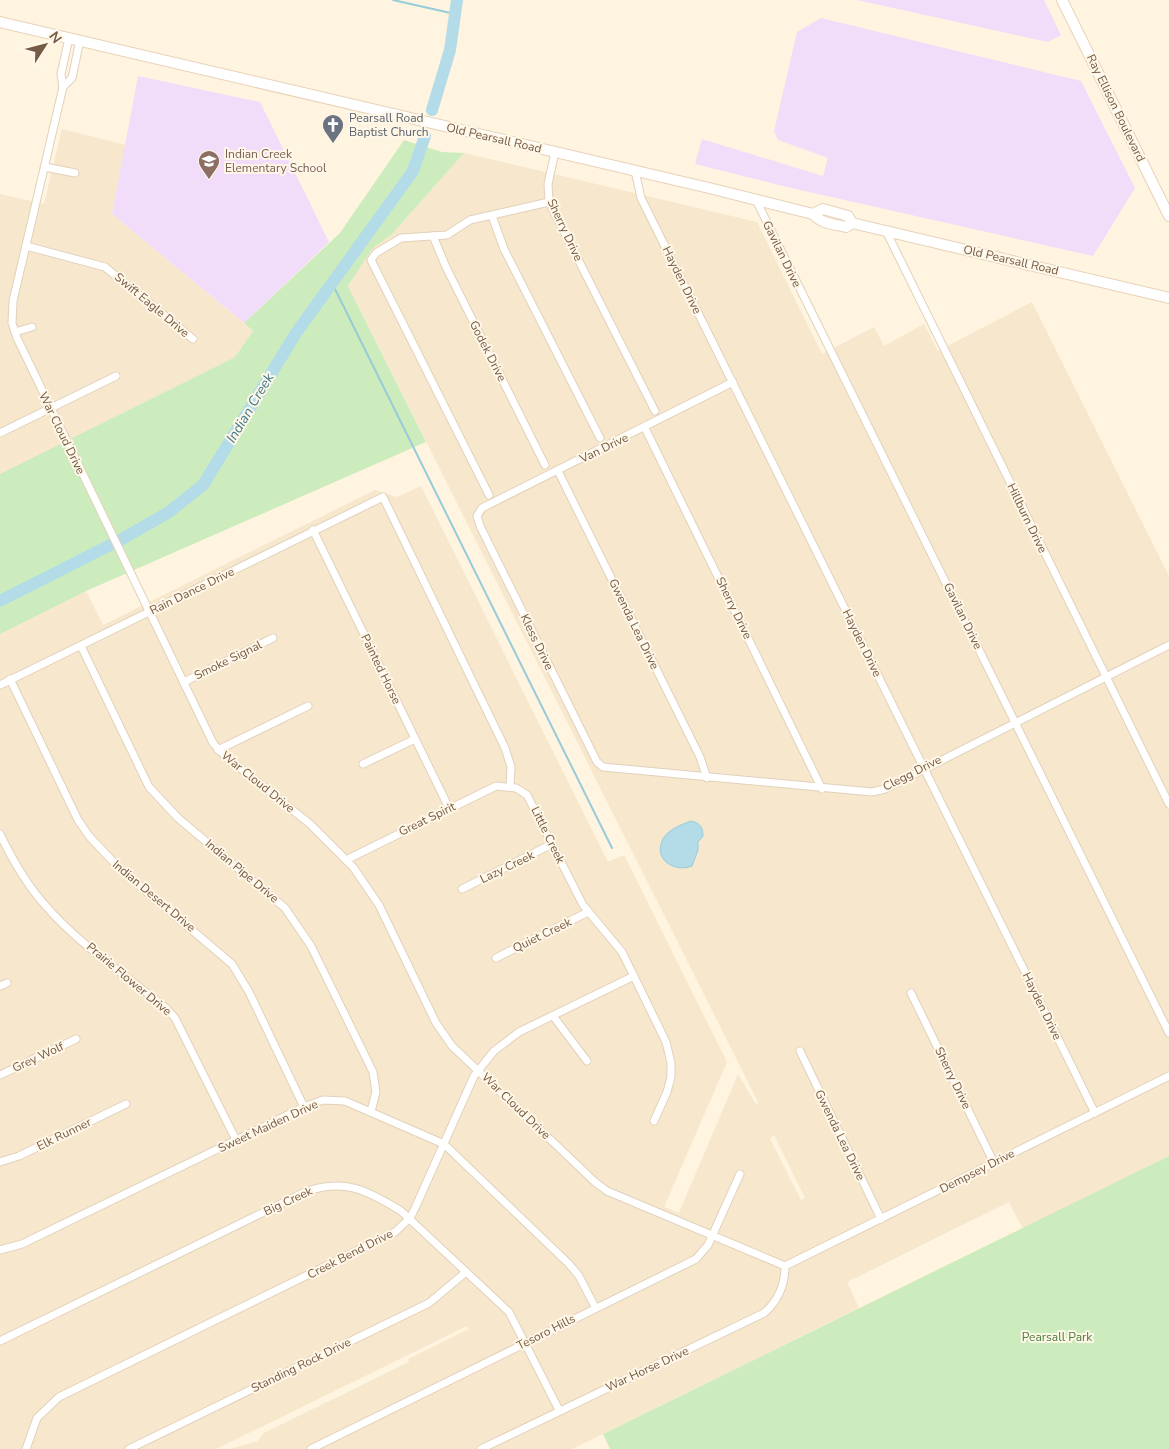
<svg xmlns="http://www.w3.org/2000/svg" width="1169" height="1449" viewBox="0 0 1169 1449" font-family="'Nunito Sans',sans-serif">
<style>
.residential{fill:#f6e7cd;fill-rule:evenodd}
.education{fill:#f1dcfa}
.green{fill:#ccecbd}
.water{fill:#b3dce8;stroke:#98cbda}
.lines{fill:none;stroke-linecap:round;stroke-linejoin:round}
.stream{stroke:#98cbda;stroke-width:2}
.river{stroke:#b3dce8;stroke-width:12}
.street-casing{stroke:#e2d1bb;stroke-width:9}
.secondary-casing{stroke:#e8d2b8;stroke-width:12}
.street{stroke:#fff;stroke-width:7}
.secondary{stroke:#fff;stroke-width:10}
.labels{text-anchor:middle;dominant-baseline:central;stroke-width:4;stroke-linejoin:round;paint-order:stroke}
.street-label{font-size:12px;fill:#755a45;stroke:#fff7e7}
.worship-label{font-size:12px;fill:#5b616d;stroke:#fff7e7;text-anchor:start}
.education-label{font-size:12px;fill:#785e54;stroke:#fff7e7;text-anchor:start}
.park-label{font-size:12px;fill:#4b7c3d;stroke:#fff7e7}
.water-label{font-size:14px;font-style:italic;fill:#3e788b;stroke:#fff7e7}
</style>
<rect width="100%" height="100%" fill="#fef4df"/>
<g class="residential">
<polygon points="62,129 126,145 112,214 253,331 235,357 0,474 0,194 44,204"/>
<path d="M464 153 757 222 822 354 874 327 884 346 924 324 938 351 1032 302 1169 576V1156L1023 1229 1009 1202 847 1282 859 1308 572 1449H230L258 1441 264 1433 409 1362 408 1359 469 1329 467 1326 216 1449H0V634L86 591 103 625 375 490 397 497 421 486 608 862 624 855 727 1062 664 1207 679 1213 738 1074 755 1103 759 1104 348 286 372 249 392 234ZM774 1135 805 1198 801 1200 770 1139Z"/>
</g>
<g class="education">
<polygon points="857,0 1044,0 1061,35 1048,42"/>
<polygon points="821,18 1081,81 1135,188 1093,256 787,187 695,164 702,139 823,176 828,158 778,140 774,131 797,32"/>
<polygon points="138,76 260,102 329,242 244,323 112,214"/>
</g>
<g class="green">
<polygon points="404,140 442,152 464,153 392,234 372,249 348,286 426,442 86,591 0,634 0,474 235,357 253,331 244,323 340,233"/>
<polygon points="1169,1156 1169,1449 610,1449 603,1434"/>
</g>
<path class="water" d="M691 821C700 823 703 827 703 836L698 842V850L692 866C678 872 656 863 661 844 664 831 680 825 691 821Z"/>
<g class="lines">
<g class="stream">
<polyline points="393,0 455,14"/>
<polyline points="332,283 612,848"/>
</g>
<g class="river">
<polyline points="432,110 450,50 457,0"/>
<polyline points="0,601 122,539 169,512 203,485 296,333 413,171 425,136"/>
</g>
<g class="street-casing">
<g id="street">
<polyline points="69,38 61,74 63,87 13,301 12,323 17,338 213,743 224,755 310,824 353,867 379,905 436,1023 452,1046 595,1182 607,1191 785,1266 1169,1076"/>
<polyline points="63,87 72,78 80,40"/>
<polyline points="555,152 548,184 549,202 655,411"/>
<polyline points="45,167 75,173"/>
<polyline points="635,171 641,198 1095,1113"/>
<polyline points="756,200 1169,1033"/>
<polyline points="492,216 504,249 600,438"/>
<polyline points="886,231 1169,804"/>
<polyline points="433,236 446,267 545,465"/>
<polyline points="26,246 105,267 193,339"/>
<polyline points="15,332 32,327"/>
<polyline points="733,382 482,508 477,516 480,526 597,762 603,767 872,792 885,789 1169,645"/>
<polyline points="645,428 822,789"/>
<polyline points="0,433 116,376"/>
<polyline points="558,471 700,757 707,778"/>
<polyline points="489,495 371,260 376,253 401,238 447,235 470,220 549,202"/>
<polyline points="313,530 449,808"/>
<polyline points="81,646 149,787 178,818 285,908 311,946 373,1072 376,1092 371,1111"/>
<polyline points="10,679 78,820 89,836 120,869 232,964 249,992 304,1107"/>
<polyline points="184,682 273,638"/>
<polyline points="0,685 383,497 505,748 511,767 510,786"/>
<polyline points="218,750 308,706"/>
<polyline points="363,764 415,739"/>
<path d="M0 834C12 859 26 884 45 905 78 944 127 976 167 1009L175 1018 236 1140"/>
<polyline points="346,860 496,786 516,788 527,795 583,905 622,952 666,1042 671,1063 671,1077 667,1092 654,1121"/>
<polyline points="462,889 552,844"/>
<polyline points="496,958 588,912"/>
<polyline points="0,986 7,983"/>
<polyline points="911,993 994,1163"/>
<polyline points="553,1016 587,1061"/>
<polyline points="800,1051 881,1219"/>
<polyline points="0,1075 76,1039"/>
<polyline points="0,1162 19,1156 126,1104"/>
<polyline points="0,1250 22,1244 304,1107 323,1100 345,1101 444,1144 569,1264 579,1276 595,1307"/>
<path d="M0 1341 305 1192C344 1178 367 1190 401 1211L509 1312 559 1410"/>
<polyline points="26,1449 37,1418 59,1397 395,1232 410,1218 416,1206 474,1076 494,1051 519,1032 634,976"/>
<polyline points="129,1449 429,1303 466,1272"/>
<polyline points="311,1449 696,1259 708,1245 740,1174"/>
<path d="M481 1449 764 1313C778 1301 785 1285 785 1266"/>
</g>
</g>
<g class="secondary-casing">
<g id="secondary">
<polyline points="1062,0 1169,216"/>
<path d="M0 22 709 188 813 214C822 224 833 224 846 227L852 223"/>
<polyline points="813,214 823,209 848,216 852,223 1169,298"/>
</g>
</g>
<use href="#street" class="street"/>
<use href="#secondary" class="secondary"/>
</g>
<defs>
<g id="church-pin" transform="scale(1.125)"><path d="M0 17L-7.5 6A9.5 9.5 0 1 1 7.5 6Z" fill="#6b7280" stroke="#fff7e7"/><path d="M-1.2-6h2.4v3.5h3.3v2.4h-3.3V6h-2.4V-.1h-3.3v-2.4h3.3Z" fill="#fff"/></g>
<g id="school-pin" transform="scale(1.125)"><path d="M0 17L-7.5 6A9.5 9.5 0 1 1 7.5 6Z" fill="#8d6e63" stroke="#fff7e7"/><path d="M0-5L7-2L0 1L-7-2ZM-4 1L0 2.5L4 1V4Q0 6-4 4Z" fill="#fff"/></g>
</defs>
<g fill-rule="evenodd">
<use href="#church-pin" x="333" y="125"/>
<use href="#school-pin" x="209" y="161"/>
</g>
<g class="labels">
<g class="street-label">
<text transform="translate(1116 108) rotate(64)">Ray Ellison Boulevard</text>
<text transform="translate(494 138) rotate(13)">Old Pearsall Road</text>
<text transform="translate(565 230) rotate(65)">Sherry Drive</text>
<text transform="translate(782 254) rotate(64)">Gavilan Drive</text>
<text transform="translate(1011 260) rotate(13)">Old Pearsall Road</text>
<text transform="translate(682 280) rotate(64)">Hayden Drive</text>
<text transform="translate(152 305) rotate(40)">Swift Eagle Drive</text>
<text transform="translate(488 351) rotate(63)">Godek Drive</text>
<text transform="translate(62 433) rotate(64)">War Cloud Drive</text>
<text transform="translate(604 448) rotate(-26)">Van Drive</text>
<text transform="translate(1027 518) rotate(64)">Hillburn Drive</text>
<text transform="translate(192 591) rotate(-26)">Rain Dance Drive</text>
<text transform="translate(734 608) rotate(64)">Sherry Drive</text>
<text transform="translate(963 616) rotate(64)">Gavilan Drive</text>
<text transform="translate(634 624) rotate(64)">Gwenda Lea Drive</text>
<text transform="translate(537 642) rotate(64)">Kless Drive</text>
<text transform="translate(862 643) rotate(64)">Hayden Drive</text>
<text transform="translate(228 660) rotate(-26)">Smoke Signal</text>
<text transform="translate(381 669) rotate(64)">Painted Horse</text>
<text transform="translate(912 773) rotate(-27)">Clegg Drive</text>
<text transform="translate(258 782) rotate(39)">War Cloud Drive</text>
<text transform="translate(427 819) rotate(-26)">Great Spirit</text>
<text transform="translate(548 835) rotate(64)">Little Creek</text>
<text transform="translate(507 867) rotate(-26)">Lazy Creek</text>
<text transform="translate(242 871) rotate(40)">Indian Pipe Drive</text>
<text transform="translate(154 896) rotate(40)">Indian Desert Drive</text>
<text transform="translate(542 935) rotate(-26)">Quiet Creek</text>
<text transform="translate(129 979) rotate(40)">Prairie Flower Drive</text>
<text transform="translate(1042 1006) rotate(64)">Hayden Drive</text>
<text transform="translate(38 1057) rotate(-25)">Grey Wolf</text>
<text transform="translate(953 1078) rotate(64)">Sherry Drive</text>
<text transform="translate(516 1106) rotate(44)">War Cloud Drive</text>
<text transform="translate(268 1126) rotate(-25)">Sweet Maiden Drive</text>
<text transform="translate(64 1134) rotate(-26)">Elk Runner</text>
<text transform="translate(840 1135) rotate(64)">Gwenda Lea Drive</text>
<text transform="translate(977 1171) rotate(-27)">Dempsey Drive</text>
<text transform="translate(288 1201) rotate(-25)">Big Creek</text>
<text transform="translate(350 1254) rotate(-27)">Creek Bend Drive</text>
<text transform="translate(546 1332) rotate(-27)">Tesoro Hills</text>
<text transform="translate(301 1365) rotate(-26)">Standing Rock Drive</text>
<text transform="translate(647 1369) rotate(-25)">War Horse Drive</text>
</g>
<g class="worship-label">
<text x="349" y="118">Pearsall Road<tspan x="349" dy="14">Baptist Church</tspan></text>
</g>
<g class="education-label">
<text x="225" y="154">Indian Creek<tspan x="225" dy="14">Elementary School</tspan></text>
</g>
<g class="park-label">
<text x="1057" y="1337">Pearsall Park</text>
</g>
<g class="water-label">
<text transform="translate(250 408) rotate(-59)">Indian Creek</text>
</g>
</g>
<g transform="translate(45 45) rotate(54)" stroke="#fff7e7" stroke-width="4" paint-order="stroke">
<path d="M0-4L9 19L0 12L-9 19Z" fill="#755a45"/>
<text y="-8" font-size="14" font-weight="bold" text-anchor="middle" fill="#755a45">N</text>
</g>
</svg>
